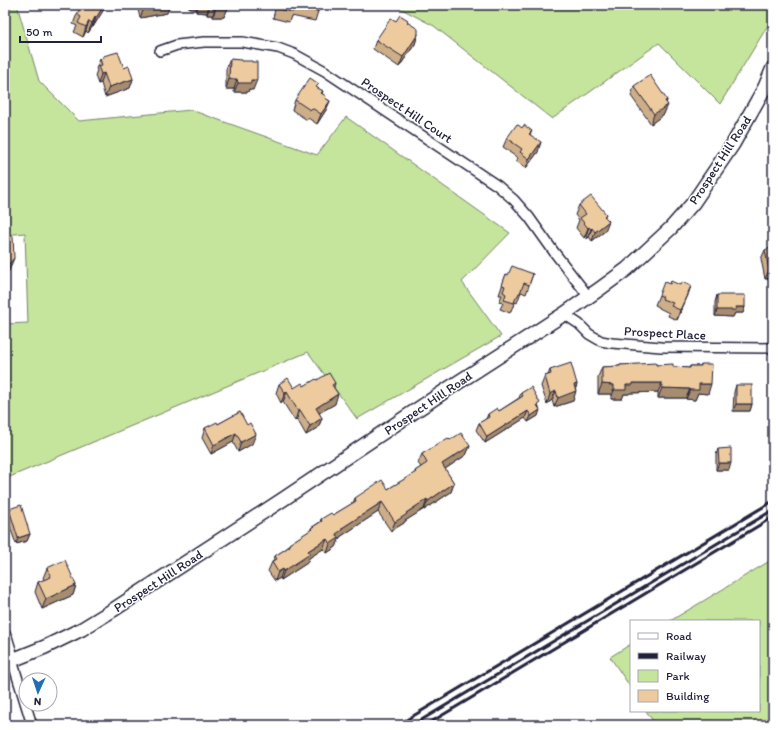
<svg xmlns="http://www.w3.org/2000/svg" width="778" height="730" viewBox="0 0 778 730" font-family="Itim,sans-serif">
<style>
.green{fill:#c5e49c;stroke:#74836c}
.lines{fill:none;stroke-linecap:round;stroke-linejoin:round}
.street-casing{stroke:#22223b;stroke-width:12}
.secondary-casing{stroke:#22223b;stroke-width:16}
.street{stroke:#fff;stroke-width:9}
.secondary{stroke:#fff;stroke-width:13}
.rail{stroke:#22223b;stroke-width:3}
.wall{fill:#cdae89;stroke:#22223b}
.shaded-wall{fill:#a78d6f;stroke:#22223b}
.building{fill:#eeca9f;stroke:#22223b}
.labels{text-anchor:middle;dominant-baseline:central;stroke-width:3;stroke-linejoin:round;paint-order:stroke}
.street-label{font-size:13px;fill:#22223b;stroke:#fff}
</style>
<rect width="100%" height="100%" fill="#fff"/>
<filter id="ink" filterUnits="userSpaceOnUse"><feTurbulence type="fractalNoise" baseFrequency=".025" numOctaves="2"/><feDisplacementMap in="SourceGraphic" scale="8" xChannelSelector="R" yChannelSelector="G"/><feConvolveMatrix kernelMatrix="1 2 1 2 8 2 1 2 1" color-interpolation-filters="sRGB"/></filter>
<g filter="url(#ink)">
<g class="green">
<polygon points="5,5 17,5 39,81 79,121 191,110 317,155 346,117 510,233 462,282 501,336 357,419 308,352 5,479 5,324 28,323 25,233 5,235"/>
<polygon points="394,5 773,5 773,17 720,104 659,43 552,119 434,26"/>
<polygon points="773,559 773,725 656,725 646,711 759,711 759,621 670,621"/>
<polygon points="631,644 631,688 610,657"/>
</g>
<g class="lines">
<g class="street-casing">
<g id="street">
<polyline points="160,51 177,45 204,42 242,42 278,48 294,54 325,71 498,186 514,200 529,217 554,252 589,297"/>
<polyline points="564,314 579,324 589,334 601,341 612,343 661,347 773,348"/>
<polyline points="12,660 32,725"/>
</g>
</g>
<g class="secondary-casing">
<g id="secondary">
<polyline points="5,637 12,660"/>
<polyline points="5,663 45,647 82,629 113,610 285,498 451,387 564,314 601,288 627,269 671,228 693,203 733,144 765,87 773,68"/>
</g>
</g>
<use href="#street" class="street"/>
<use href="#secondary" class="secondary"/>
<g class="rail">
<polyline points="398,725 773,501"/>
<polyline points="413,725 773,510"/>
<polyline points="426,725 773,517"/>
</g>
</g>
<g class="wall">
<polygon points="137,5 170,5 167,13 140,18"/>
<polygon points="189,5 228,5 228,8 224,17 213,17 213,15 207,15 207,13 196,12 196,9 189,8"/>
<polygon points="276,5 320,5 315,21 291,16 289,22 273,18"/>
<polygon points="104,9 93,27 92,27 88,33 86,31 83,37 74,32 77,26 73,24 77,14"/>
<polygon points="408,20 407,22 418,34 415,44 399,67 373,49 376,40 396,21"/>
<polygon points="103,56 124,68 133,79 130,88 105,97 101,83 98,84 95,76 97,70 96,69 100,59 103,58"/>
<polygon points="230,59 241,61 253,90 249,89 248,92 234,92 234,89 226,89 226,69"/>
<polygon points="634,86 667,100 664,114 651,124 631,96"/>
<polygon points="317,88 323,91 322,94 325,98 330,101 326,110 317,124 308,118 307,120 292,110 295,100"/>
<polygon points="522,128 532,131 530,135 538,152 526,168 516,161 518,158 509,152 509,151 503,147 507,138"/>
<polygon points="579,205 606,214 605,216 605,231 592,241 589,237 587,239 586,236 584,238 576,228 579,220 575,215"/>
<polygon points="773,247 773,279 771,280 771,278 765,279 761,259 765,250"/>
<polygon points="506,274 508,275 533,274 526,294 521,292 517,303 515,302 514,307 513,306 510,313 500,309 503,303 499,302 502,295 499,295"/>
<polygon points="659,295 688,295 677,320 668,316 669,313 659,308 659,307 655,305"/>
<polygon points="717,295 745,307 743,313 735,313 733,317 715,316 715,302"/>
<polygon points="701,364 708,394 698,393 695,400 686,399 686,398 658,398 658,392 630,393 629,394 624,394 622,399 611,399 611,394 598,394 598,377 602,367 620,366 620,365 656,365 673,367 689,368 690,366 701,366"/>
<polygon points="550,370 577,384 573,401 554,407 552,400 547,404 541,386 545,376 548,375"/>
<polygon points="317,380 335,383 334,387 335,404 319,413 322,418 318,428 306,435 297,419 295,421 283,402 281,403 276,393 279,384 294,388 304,386"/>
<polygon points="736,385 752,404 750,411 733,411 734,392"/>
<polygon points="521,393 539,407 538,416 528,422 525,418 485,443 476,430 479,423 486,419 488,414 499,411 519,398"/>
<polygon points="240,412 252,444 238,452 233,442 211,454 202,438 205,428 218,424"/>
<polygon points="450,440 470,446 466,455 445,469 454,483 451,492 424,510 424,509 405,521 404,523 391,531 378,512 340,537 336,547 327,553 323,549 309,558 307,563 281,580 280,578 275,581 268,571 272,562 273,561 275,556 287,548 289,544 311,530 311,528 320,522 321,519 333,515 353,503 355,498 388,489 415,473 415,471 421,467 418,463 422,454"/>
<polygon points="718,449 729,470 716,470 716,455"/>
<polygon points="9,509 30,534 27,541 16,544 6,516"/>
<polygon points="47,568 76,585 73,595 42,609 35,592 38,582 44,580 43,578"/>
</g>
<g class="shaded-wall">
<polygon points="104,5 106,5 104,9 93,27 96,18"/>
<polygon points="162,5 170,5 167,13 140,18 144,8"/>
<polygon points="190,5 198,5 196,9 189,8"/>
<polygon points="199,5 209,5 207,13 196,12"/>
<polygon points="210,5 216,5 213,15 207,15"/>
<polygon points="216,7 228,8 224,17 213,17"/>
<polygon points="95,17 92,27 88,33 92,23"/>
<polygon points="89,21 86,31 83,37 86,27"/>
<polygon points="418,34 415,44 399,67 403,57"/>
<polygon points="104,73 101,83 98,84 101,74"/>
<polygon points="133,79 130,88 105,97 109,87"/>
<polygon points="229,79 237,79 234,89 226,89"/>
<polygon points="251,80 257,80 253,90 249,89 248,92 234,92 238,83"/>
<polygon points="667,100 664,107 668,105 664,114 651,124 654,114 665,101"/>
<polygon points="330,101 326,110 317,124 321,114"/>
<polygon points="541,142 538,152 526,168 529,159"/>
<polygon points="609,221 605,231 592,241 595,232"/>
<polygon points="589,227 586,236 584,238 588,228"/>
<polygon points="592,228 589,237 587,239 591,229"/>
<polygon points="14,258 9,271 5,276 5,269"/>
<polygon points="773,269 773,272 771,278 765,279 769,270"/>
<polygon points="691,286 688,295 677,320 680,310"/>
<polygon points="736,307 745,307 743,313 735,313 733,317 715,316 717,310"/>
<polygon points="633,383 662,383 658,392 630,393 629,394 624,394 622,399 611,399 614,390 626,385"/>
<polygon points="577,384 574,392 576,391 573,401 554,407 558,398 574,385"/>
<polygon points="602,384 614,385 611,394 598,394"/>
<polygon points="699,384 711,384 708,394 698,393 695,400 686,399 690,390"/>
<polygon points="662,388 690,389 686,398 658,398"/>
<polygon points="556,391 552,400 547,404 550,394"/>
<polygon points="287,392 283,402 281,403 285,393"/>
<polygon points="338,394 335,404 312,417 316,408"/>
<polygon points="736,404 752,404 750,411 733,411"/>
<polygon points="300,410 297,419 295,421 298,411"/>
<polygon points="540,410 538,416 528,422 531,416"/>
<polygon points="528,411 525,418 485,443 487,437"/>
<polygon points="322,418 318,428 306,435 310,426"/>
<polygon points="236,433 233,442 211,454 214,445"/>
<polygon points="256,434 252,444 238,452 241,442"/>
<polygon points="470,446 466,455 439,473 442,464"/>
<polygon points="719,463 731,463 729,470 716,470"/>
<polygon points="454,483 451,492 424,510 428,501"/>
<polygon points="427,499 424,509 405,521 404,523 391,531 395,522 406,513"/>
<polygon points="382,502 378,512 340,537 336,547 327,553 330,544 336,534 342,528"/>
<polygon points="30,534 27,541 16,544 18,538"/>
<polygon points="327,539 323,549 309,558 307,563 281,580 284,571 308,551"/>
<polygon points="283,569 280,578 275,581 278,572"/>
<polygon points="76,585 73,595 42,609 46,599"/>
</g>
<g class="building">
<polygon points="82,5 104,5 96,18 95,17 92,23 89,21 86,27 78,23 81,17 77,14"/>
<polygon points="143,5 162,5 144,8"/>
<polygon points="210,5 228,5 228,8 216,7 216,5"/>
<polygon points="277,5 320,5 318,12 294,6 293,12 276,9"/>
<polygon points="400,15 408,20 407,22 418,29 418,34 403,57 376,40 391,18 396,21"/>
<polygon points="118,52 124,68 129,66 133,79 109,87 104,73 101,74 98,66 102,65 100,59 104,58 103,56"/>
<polygon points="230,59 241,60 241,61 252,61 252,62 257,62 257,80 251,80 251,83 238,83 237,79 229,79"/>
<polygon points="650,75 667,100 665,101 668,105 654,114 634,86"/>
<polygon points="310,78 319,84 316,87 323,91 321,93 326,96 325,98 330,101 321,114 312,108 310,110 295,100"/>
<polygon points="517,124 522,128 524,125 532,131 529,134 541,142 529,159 520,152 522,149 512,142 513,142 507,138"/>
<polygon points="591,196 606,214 604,216 609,221 595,232 592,228 591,229 589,227 588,228 580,218 586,214 579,205"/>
<polygon points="5,236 13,236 14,258 5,269"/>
<polygon points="773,247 773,269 769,270 765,250"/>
<polygon points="512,266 533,274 529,285 524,283 520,293 519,293 517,297 516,297 514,303 504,300 506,294 503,292 505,286 502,285 506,274 508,275"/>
<polygon points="671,281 680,285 682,282 691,286 680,310 671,306 673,303 662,299 663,297 659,295 664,282 670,284"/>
<polygon points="717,295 745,295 745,307 736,307 736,310 717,310"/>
<polygon points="571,363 577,384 574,385 576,391 558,398 556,391 550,394 545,376 551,374 550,370"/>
<polygon points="656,363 656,365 673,364 673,367 690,368 690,366 701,366 701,364 712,364 711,384 699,384 699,390 690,390 690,389 662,388 662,383 633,383 633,385 626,385 626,390 614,390 614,385 602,384 602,367 620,366 620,365"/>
<polygon points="329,373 335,383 332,385 338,394 316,408 322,418 310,426 300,410 298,411 287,392 285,393 279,384 288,378 294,388 302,383 304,386 316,379 317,380"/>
<rect x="736" y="385" width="16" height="19"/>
<polygon points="531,387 540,403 537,405 540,410 531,416 528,411 487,437 479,423 489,417 488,414 497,408 499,411 523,396 521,393"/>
<polygon points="240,412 247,425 250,423 256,434 241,442 236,433 214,445 205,428 217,422 218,424"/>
<polygon points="461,433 470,446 442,464 454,483 428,501 427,499 406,513 407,514 395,522 382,502 342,528 342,530 336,534 339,538 330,544 327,539 308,551 310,554 284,571 283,569 278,572 272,562 277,559 275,556 290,546 289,544 312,529 311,528 322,521 321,519 331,513 333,515 356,501 355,498 382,480 388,489 416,472 415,471 427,463 422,454 448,438 450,440"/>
<polygon points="731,448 731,463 719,463 718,449"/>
<polygon points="21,505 30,534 18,538 9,509"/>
<polygon points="65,560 76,585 46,599 38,582 51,577 47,568"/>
<polygon points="125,722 126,725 115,725"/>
</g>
</g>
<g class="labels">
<g class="street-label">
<text transform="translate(407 110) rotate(34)">Prospect Hill Court</text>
<text transform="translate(720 160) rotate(-57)">Prospect Hill Road</text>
<text transform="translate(665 333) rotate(3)">Prospect Place</text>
<text transform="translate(428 403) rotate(-34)">Prospect Hill Road</text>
<text transform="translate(158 581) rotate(-33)">Prospect Hill Road</text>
</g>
</g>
<rect width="778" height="730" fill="none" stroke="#fff" stroke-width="20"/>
<rect x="10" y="10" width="758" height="710" fill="none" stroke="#22223b" stroke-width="1.5" filter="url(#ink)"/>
<rect x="630" y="620" width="130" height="92" fill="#ffffff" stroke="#a7a7b1"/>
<rect x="638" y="633" width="20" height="6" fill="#ffffff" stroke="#a7a7b1"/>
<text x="666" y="640" font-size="12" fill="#22223b">Road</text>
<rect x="638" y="653" width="20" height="6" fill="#22223b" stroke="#a7a7b1"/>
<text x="666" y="660" font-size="12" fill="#22223b">Railway</text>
<rect x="638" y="670" width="20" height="12" fill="#c5e49c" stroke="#a7a7b1"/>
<text x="666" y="680" font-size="12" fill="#22223b">Park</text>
<rect x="638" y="690" width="20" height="12" fill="#eeca9f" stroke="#a7a7b1"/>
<text x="666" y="700" font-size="12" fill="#22223b">Building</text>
<g transform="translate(38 692) rotate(183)"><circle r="19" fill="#ffffff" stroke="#a7a7b1"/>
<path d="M0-3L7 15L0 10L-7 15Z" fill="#1f6fb2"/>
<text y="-6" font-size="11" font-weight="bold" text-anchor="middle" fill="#22223b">N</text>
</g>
<path d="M20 36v6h81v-6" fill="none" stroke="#22223b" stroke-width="2"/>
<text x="26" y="36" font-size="12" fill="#22223b" stroke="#ffffff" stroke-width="3" paint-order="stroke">50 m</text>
</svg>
